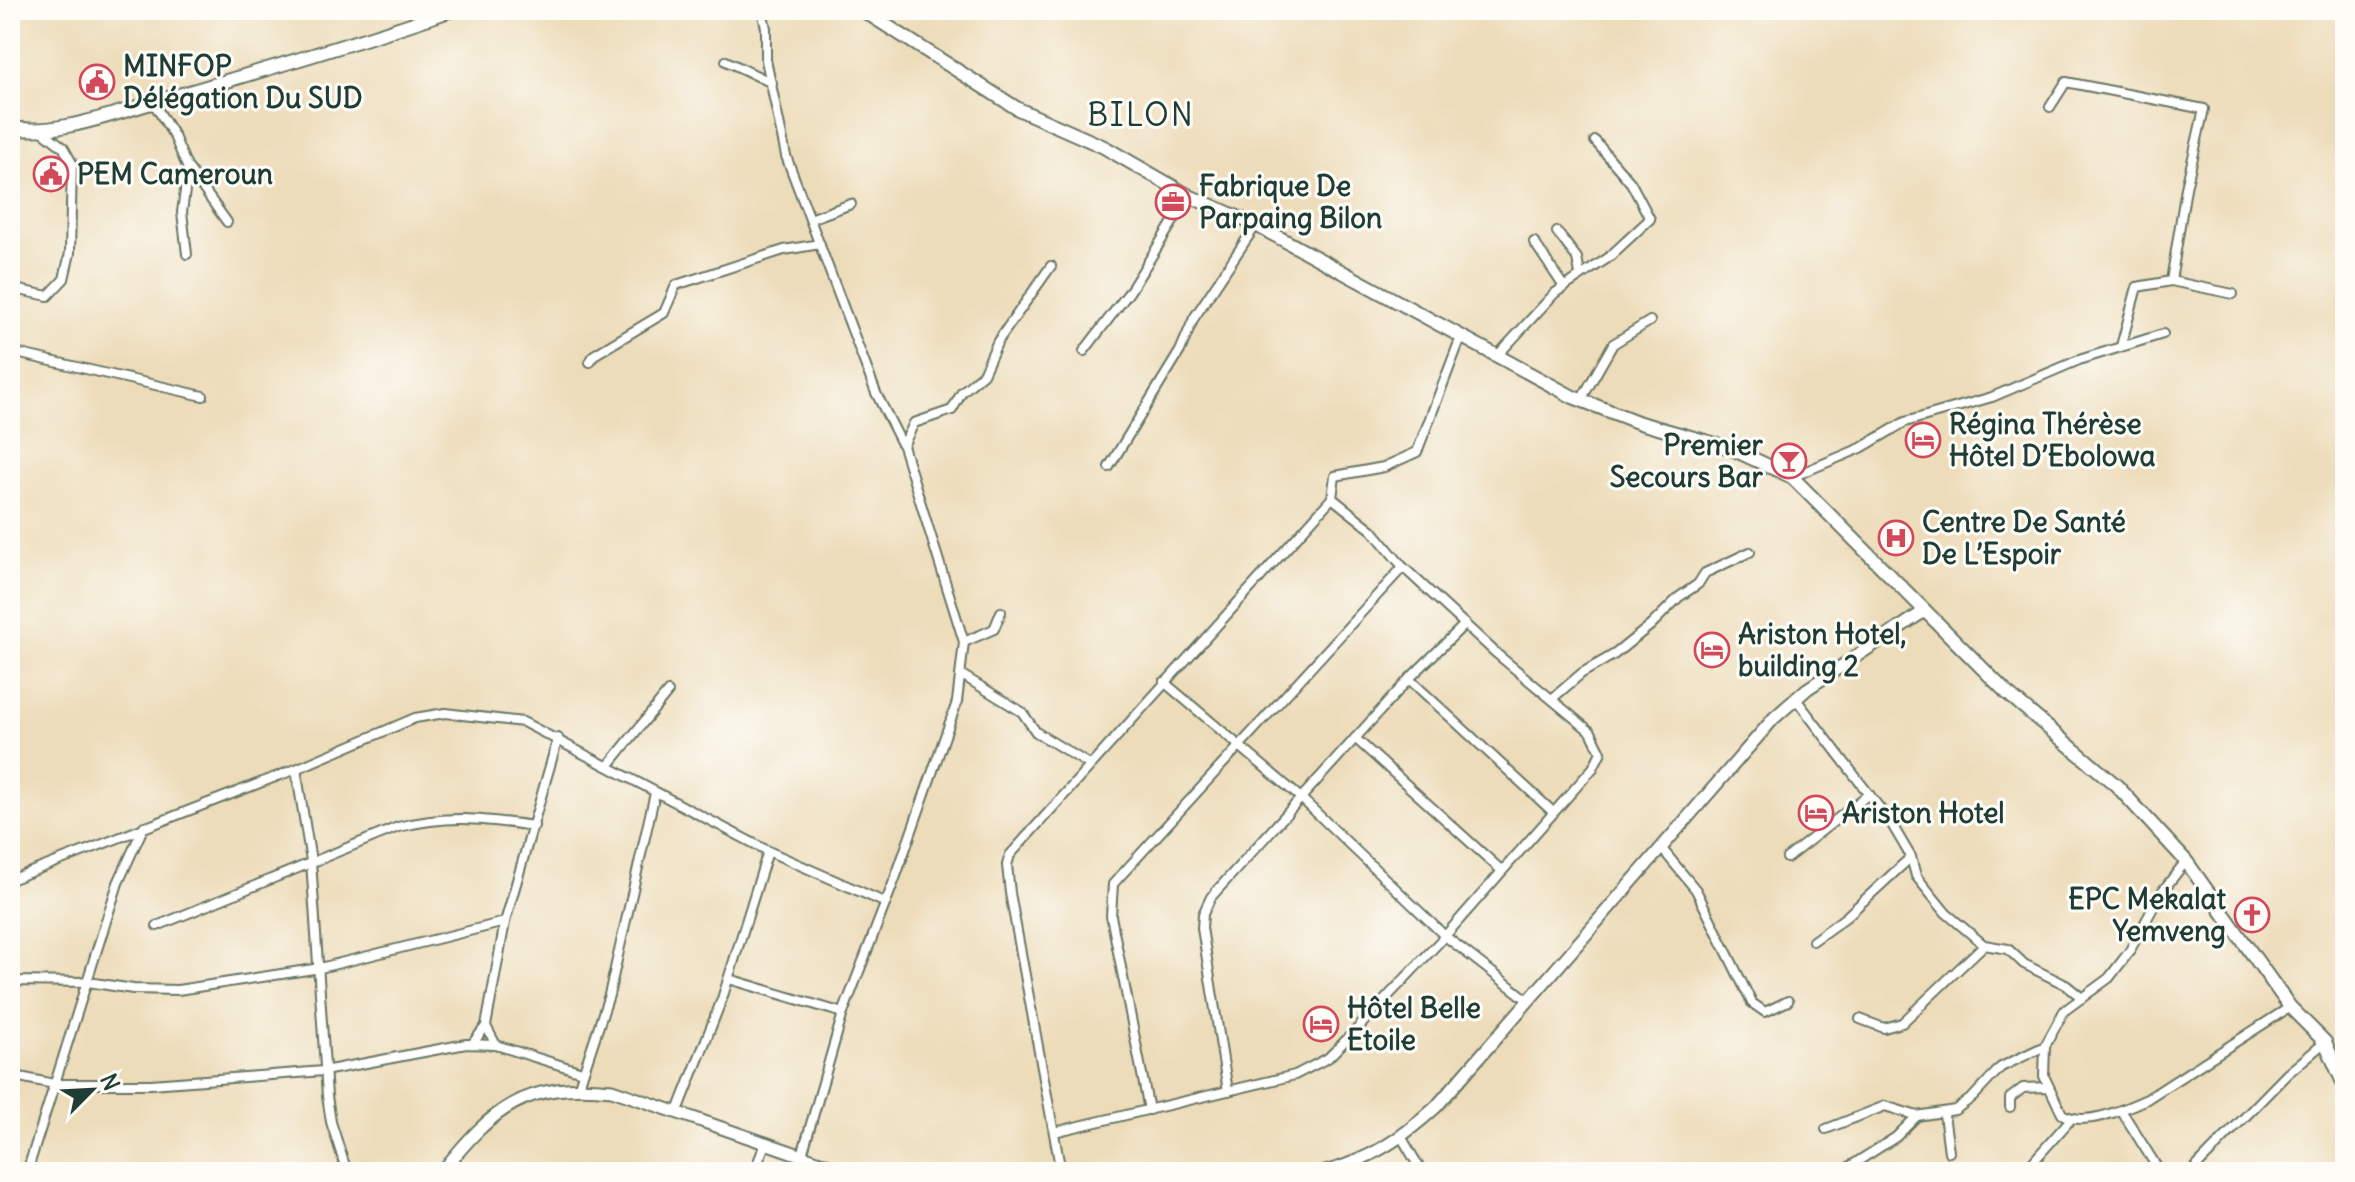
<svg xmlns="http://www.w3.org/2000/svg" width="2355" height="1182" viewBox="0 0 2355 1182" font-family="Delius,sans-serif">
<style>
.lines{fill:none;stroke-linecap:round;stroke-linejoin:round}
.minor-casing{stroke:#677563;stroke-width:12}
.tertiary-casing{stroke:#677563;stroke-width:15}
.secondary-casing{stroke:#677563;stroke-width:16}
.minor{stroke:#fff;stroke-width:8}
.tertiary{stroke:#fff;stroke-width:11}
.secondary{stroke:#fff;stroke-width:12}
.labels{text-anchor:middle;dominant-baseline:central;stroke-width:6;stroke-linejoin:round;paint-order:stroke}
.poi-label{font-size:28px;font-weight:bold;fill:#1f3d34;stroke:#fdfcf7;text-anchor:start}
.quarter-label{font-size:32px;letter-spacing:2px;fill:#1f3d34;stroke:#fdfcf7}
</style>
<rect width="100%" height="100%" fill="#fdfcf7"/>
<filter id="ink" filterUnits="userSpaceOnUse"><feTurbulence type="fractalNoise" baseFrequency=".0125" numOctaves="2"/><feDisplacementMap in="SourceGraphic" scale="16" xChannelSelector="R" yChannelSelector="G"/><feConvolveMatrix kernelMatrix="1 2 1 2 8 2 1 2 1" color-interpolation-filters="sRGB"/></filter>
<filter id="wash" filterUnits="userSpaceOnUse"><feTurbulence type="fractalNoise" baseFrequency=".006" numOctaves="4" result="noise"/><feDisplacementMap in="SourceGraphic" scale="32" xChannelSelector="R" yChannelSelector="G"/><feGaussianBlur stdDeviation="1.8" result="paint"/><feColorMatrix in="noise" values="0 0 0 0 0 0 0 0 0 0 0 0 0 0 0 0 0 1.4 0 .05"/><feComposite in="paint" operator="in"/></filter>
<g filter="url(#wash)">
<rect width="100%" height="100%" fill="#eddcb9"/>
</g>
<g filter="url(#ink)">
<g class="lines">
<g class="minor-casing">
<g id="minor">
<polyline points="762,10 766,28 766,60 786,156 876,393 903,446 964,642 957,702 896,876 843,1013 802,1155"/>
<polyline points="665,14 666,10"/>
<polyline points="615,17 616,10"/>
<polyline points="726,61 772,83"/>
<polyline points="153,102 174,136 188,169 182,212 187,254"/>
<polyline points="2050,107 2066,82 2204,109 2186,188 2171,281 2137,287 2121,346"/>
<polyline points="189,169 227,222"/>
<polyline points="810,219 851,204"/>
<polyline points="1557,232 1577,258 1580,275"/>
<polyline points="1534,242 1564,287"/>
<polyline points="2171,281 2233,294"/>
<polyline points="10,288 48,296 64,279 70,253 72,163 63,147 41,130"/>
<polyline points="1084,351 1130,291 1189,196"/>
<polyline points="1497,356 1555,293 1608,258 1650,219 1631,183 1595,141"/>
<polyline points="10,361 12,352 203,396"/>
<polyline points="590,362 594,355 664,313 676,285 784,250 820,244"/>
<polyline points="1581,400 1613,344 1650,321"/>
<polyline points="903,446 914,423 952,410 962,392 983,374 998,341 1051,266"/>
<polyline points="1109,467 1180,351 1194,318 1256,225"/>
<polyline points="1792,477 1861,448 1905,422 1992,397 2079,360 2163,334"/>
<polyline points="964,642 994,629 1001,612"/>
<polyline points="962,675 1022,712 1036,732 1090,765"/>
<polyline points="1409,679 1553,812"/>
<polyline points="1164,682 1301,798 1445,936 1529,1001"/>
<polyline points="1553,698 1582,673 1615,654 1651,625 1679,597 1698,584 1705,573 1750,552"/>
<polyline points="1796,699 1891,823 1911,857 1916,876 1946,913 1984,945 2008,949 2024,964 2066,985 2082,998"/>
<polyline points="1355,738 1502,871"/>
<polyline points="608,766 668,692"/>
<polyline points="296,769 311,861 327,1096 331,1122 347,1172"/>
<polyline points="1663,850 1696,890 1752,1003 1765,1012 1788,1001"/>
<polyline points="1787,858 1869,794"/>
<path d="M2186 861 2161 893 2129 952 2109 978 2064 1011 2045 1046 2044 1076 2062 1114C2085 1128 2124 1109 2147 1099L2290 1007"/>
<polyline points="10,880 296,769 415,718 445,713 523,722 768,851 886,903"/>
<path d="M157 926 398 827C451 814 482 819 534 826"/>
<polyline points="1813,941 1846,917 1911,857"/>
<polyline points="729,979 843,1013"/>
<polyline points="10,981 88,982 133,989 178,990 320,968 505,922"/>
<polyline points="1860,1019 1884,1028 1902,1023 1984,945"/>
<polyline points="472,1044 486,1026"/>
<polyline points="496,1045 486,1026 505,922 558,738"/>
<polyline points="10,1075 54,1084 151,1084 324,1071 466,1044 496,1045 582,1072"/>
<polyline points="579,1086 609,995 655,793"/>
<polyline points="1228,1091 1202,928 1203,914 1211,897 1409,679 1465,624"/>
<polyline points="2010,1107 2010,1098 2023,1088 2049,1087"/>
<polyline points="1149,1110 1111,916 1113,884 1403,567"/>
<polyline points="2121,1110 2160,1172"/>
<polyline points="678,1111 722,999 768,851"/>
<polyline points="1944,1114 1949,1152"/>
<polyline points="1826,1129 1885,1106 1917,1116 1955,1110 1973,1097 2001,1067 2045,1046"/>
<polyline points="1054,1132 1295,1075 1328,1058 1357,1029 1445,936 1593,768 1601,752 1591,732 1497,654 1403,567 1372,530 1332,498"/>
<polyline points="1402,1138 1422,1172"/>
<polyline points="1360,1163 1365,1172"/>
<polyline points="27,1172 118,883 144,826"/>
<polyline points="754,1172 766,1142"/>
<polyline points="1061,1172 1010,893 1007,865 1010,855 1332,498 1335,476 1384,467 1417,452 1461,337"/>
<polyline points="1841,1172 1896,1137 1917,1116"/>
<polyline points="2024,1172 2071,1119"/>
<polyline points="2191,1172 2287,1074 2325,1042"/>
</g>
</g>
<g class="tertiary-casing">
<g id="tertiary">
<path d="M442 1172C493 1107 527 1081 612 1090L849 1172"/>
<path d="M1325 1172C1371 1159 1401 1139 1436 1107L1774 718 1807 689 1923 612"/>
</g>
</g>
<g class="secondary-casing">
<g id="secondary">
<polyline points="862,10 1018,109 1104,147 1189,196 1256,225 1573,397 1640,423 1730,448 1792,477 2007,693 2117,786 2186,861 2290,1007 2325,1042 2345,1087"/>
<path d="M10 128C60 136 117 112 165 99 262 71 357 43 452 10"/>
</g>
</g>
<use href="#minor" class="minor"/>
<use href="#tertiary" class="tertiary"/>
<use href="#secondary" class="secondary"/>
</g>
</g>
<defs>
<g id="civic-ring" transform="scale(1.8)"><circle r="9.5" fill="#fdfcf7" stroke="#d1495b" stroke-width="1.5"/><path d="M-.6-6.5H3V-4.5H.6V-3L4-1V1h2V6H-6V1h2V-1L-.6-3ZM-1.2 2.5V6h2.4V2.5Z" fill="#d1495b"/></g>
<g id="office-ring" transform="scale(1.8)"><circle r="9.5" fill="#fdfcf7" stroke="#d1495b" stroke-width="1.5"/><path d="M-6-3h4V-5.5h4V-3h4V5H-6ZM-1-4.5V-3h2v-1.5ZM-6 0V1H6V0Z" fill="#d1495b"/></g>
<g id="hotel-ring" transform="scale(1.8)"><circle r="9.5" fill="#fdfcf7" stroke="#d1495b" stroke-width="1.5"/><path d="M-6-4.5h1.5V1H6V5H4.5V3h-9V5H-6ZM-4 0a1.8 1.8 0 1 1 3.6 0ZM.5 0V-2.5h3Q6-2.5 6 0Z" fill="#d1495b"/></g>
<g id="bar-ring" transform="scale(1.8)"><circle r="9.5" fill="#fdfcf7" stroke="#d1495b" stroke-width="1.5"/><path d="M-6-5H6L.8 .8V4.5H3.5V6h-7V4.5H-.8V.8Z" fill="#d1495b"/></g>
<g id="hospital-ring" transform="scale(1.8)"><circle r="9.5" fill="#fdfcf7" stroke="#d1495b" stroke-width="1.5"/><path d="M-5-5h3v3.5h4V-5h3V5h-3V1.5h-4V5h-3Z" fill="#d1495b"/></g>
<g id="church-ring" transform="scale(1.8)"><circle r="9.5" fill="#fdfcf7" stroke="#d1495b" stroke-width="1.5"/><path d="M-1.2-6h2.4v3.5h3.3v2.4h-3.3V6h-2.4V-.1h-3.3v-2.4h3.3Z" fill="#d1495b"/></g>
</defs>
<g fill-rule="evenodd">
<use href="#civic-ring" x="97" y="82"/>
<use href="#civic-ring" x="51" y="174"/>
<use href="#office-ring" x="1173" y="202"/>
<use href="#hotel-ring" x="1923" y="440"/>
<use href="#bar-ring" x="1789" y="461"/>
<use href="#hospital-ring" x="1896" y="538"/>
<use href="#hotel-ring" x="1712" y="650"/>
<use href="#hotel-ring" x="1816" y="813"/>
<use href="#church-ring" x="2252" y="915"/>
<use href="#hotel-ring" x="1321" y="1024"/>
</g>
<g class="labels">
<g class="poi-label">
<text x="123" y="66">MINFOP<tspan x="123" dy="32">Délégation Du SUD</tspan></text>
<text x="77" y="174">PEM Cameroun</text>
<text x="1199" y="186">Fabrique De<tspan x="1199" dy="32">Parpaing Bilon</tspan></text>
<text x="1949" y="424">Régina Thérèse<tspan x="1949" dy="32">Hôtel D’Ebolowa</tspan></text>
<text x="1763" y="445" text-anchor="end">Premier<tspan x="1763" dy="32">Secours Bar</tspan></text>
<text x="1922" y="522">Centre De Santé<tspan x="1922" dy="32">De L’Espoir</tspan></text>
<text x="1738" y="634">Ariston Hotel,<tspan x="1738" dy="32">building 2</tspan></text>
<text x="1842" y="813">Ariston Hotel</text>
<text x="2226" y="899" text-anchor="end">EPC Mekalat<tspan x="2226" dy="32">Yemveng</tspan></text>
<text x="1347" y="1008">Hôtel Belle<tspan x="1347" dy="32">Etoile</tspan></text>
</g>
<g class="quarter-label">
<text x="1141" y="114">BILON</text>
</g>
</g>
<rect width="2355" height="1182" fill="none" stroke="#fdfcf7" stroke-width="40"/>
<g transform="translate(92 1090) rotate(66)" stroke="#fdfcf7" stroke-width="6" paint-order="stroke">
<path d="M0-6L14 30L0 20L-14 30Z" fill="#1f3d34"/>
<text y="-12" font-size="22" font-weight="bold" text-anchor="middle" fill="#1f3d34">N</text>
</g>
</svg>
